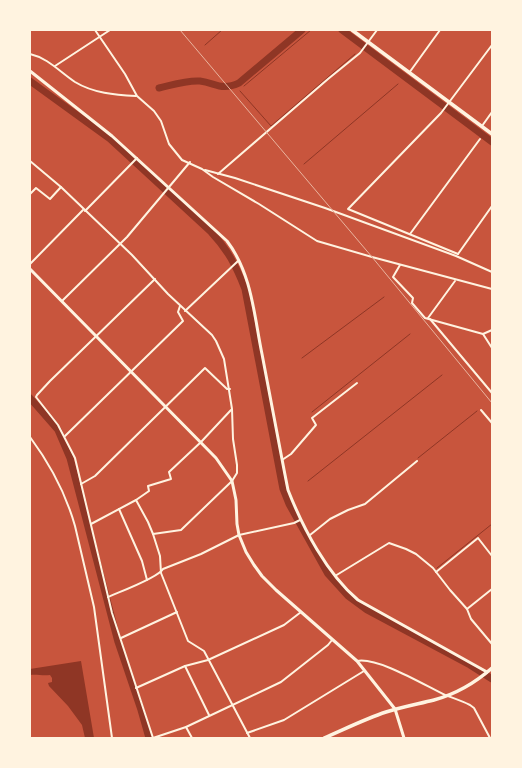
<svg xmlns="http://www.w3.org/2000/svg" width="522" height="768" viewBox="0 0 522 768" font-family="Lato,sans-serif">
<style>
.water{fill:#8f3625}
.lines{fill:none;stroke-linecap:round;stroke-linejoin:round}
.stream{stroke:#8f3625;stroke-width:1}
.river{stroke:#8f3625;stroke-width:7}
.minor{stroke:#fff3e0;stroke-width:2}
.tertiary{stroke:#fff3e0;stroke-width:3}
.primary{stroke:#fff3e0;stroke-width:3.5}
.trunk{stroke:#fff3e0;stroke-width:3.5}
.rail{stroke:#e9b49f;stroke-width:1}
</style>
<rect width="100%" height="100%" fill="#c8553d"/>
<path class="water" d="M81 661 94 738H85L82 725 68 706 49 686 48 683 52 682V678L50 675C42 676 37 674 30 675V669Z"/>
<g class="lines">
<g class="stream">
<polyline points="205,45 222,30"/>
<polyline points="244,86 311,30"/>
<polyline points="240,91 271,126 355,54"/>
<polyline points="304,164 398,84"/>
<polyline points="302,358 384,297"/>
<polyline points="312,412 410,334"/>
<polyline points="418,458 477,411"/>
<polyline points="308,481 442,375"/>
<polyline points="437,568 492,524"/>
</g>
<g class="river">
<polyline points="342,30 492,142"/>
<path d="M30 81 110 139 211 232C228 250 236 266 245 289L283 489 289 504 328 574 348 596 367 610 470 665 492 679"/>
<path d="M159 88C172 85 187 80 200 81 216 83 221 91 239 83L302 30"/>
<polyline points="30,398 58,430 70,458 118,642 141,710 149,738"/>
</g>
<g class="minor">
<polyline points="95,30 125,74 137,96 154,111 161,121 169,144 182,160 202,169 213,177 259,204 317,241 372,257 492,289"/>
<path d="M30 54C48 58 60 72 75 82 93 93 115 95 136 96"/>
<polyline points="55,66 110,30"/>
<polyline points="409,73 440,30"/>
<polyline points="482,126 492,112"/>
<polyline points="30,161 61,187 132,255 168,294 212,335 216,341 224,359 232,409 233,439 237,465 237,473 232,481 181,530 153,534 148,522 136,500"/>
<polyline points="205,170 235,178 325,208 456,256 492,272"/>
<polyline points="218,174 328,79 360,53 377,30"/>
<polyline points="30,194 36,188 50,199 61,187"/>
<polyline points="85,211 137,158"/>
<polyline points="410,234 480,139"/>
<polyline points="458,254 348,209 441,113 492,45"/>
<polyline points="458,254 492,206"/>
<polyline points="30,264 83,210"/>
<polyline points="400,265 393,277 413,298 412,303 425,318 483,334 492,330"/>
<polyline points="62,301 127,237 190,162"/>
<polyline points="185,311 238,261"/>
<polyline points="428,318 455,281"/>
<polyline points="430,319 492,393"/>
<polyline points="483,334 492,348"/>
<polyline points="481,410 492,423"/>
<polyline points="65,436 183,321 178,312 180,306"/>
<path d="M30 437C50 464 66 494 75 526L94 607 112 738"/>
<polyline points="282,460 291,454 316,425 312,418 357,383"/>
<polyline points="81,484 95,476 205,368 227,389 230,389"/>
<polyline points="119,509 142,561 147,580"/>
<polyline points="91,524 136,500 149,491 148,486 171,479 169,472 201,442 231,410"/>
<polyline points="153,534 160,556 161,573 165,583 188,641 204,651 250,738"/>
<polyline points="310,535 330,519 348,510 365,504 417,461"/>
<polyline points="436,572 478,538 492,556"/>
<polyline points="335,576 389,543 406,549 416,554 433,568 450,590 467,609 471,619 492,644"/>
<path d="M108 597C119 592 158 578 163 569L201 554 239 535 294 523 300 520"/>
<polyline points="467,609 492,589"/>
<polyline points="121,638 177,612"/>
<path d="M357 661C378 657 424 685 445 695 453 698 462 701 470 705L474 708 490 738"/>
<polyline points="185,666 209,715"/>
<polyline points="136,688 185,666 208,660 284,625 301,612"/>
<polyline points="186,727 192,738"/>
<polyline points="247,733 284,720 364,671"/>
<polyline points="153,738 112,613 75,458 58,425 36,397 37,395 50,381 155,279"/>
<polyline points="153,738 186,727 281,682 328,645 332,640"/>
</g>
<g class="tertiary">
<path d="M30 71 112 136 227 241C252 274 254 315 262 354 271 400 279 445 288 490 303 528 327 574 358 600L487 672"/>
<polyline points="30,269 216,458 232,481 236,500 237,524 239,535 246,552 254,565 262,576 276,590 357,661 395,709 404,738"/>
</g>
<path class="primary" d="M324 738C345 729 365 719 386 712 402 707 418 704 434 700 456 694 475 683 492 668"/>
<polyline class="trunk" points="352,30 492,134"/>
<polyline class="rail" points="180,30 372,257 492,403"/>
</g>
<rect width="522" height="768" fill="none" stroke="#fff3e0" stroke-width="62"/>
</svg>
